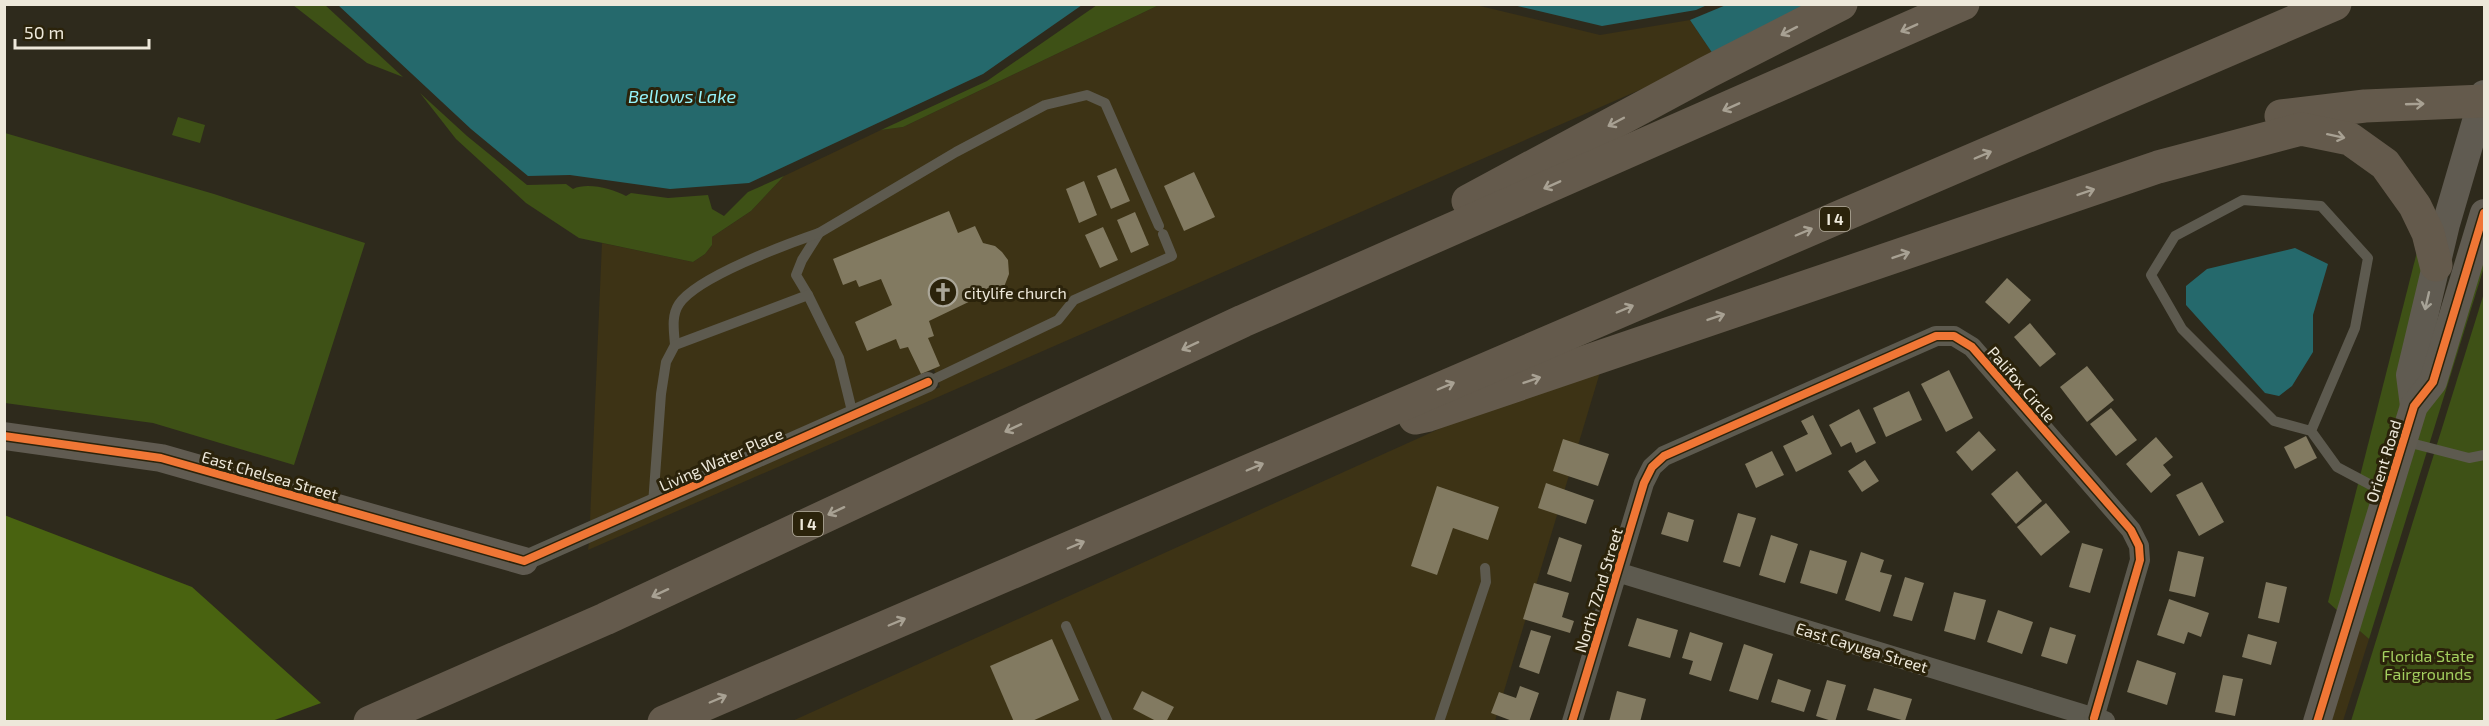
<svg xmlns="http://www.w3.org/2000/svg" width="2489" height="726" viewBox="0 0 2489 726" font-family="'Exo 2',sans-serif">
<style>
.built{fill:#3d3315}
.green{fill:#3e5116}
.forest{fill:#496310}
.water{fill:#25696c}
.building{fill:#827a61}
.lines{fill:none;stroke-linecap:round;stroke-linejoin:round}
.lane{stroke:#5d5a4f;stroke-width:10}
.street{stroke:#5d5a4f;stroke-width:20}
.secondary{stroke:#605b51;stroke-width:28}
.highway{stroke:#645a4c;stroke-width:33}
.cycleway-casing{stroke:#2b230b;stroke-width:11}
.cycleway{stroke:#f07635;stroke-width:8}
.oneway{stroke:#a8a193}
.oneway2{stroke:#a6a296}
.labels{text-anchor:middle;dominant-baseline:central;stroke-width:6;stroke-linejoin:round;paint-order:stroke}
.shield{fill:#2b230b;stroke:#b3ad9c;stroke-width:1.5}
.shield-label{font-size:15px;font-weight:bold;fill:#ede8da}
.poi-label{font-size:16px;fill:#ede8da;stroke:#2b230b;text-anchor:start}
.street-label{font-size:16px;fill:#ede8da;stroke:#2b230b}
.park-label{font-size:16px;fill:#a4d05f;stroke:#2b230b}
.water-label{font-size:18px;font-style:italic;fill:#95f3fa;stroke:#2b230b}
</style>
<rect width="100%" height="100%" fill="#2e2a1c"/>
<g class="built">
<polygon points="1159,5 1476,5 1600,35 1690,20 1715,57 588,550 589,543 940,387 934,369 590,521 602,243 693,262 705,254 712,245 712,237 751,211 784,176 881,130 903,127"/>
<polygon points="1601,369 1495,721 790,722 1481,410"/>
<polygon points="2354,626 2369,639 2343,721 2326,722"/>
</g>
<g class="green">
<polygon points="293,5 325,5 403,77 367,63"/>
<polygon points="1097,5 1159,5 903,127 881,130 987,81"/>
<path d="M420 93 467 136 527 185 566 184 573 189C588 182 612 189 626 196L631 193 668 198 708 195 712 209 724 216 748 192 784 176 751 211 712 237V245L705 254 693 262 579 238 526 203 456 139Z"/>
<polygon points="178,117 205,125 200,143 172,135"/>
<polygon points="5,133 214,194 365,243 294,465 153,423 5,403"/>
<polygon points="2420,240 2425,257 2404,404 2339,612 2328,602"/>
<polygon points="2484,245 2484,267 2369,639 2354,626 2421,415"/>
<polygon points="2484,293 2484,721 2351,721"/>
</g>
<polygon class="forest" points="4,515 192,587 321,703 272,721 5,721"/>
<g class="water">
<polygon points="338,5 1082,5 983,74 749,183 670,189 570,175 528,176 471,129"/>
<polygon points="1513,5 1707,4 1707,5 1696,10 1602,26"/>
<polygon points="1726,5 1819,5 1715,57 1690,20"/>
<polygon points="2295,248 2328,264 2313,315 2313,352 2292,386 2279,396 2265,393 2186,305 2186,286 2207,269"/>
</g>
<g class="building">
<polygon points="1116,168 1130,201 1111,209 1097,176"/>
<polygon points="1194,172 1215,217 1184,231 1164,186"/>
<polygon points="1084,181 1097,215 1079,223 1066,189"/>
<polygon points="949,211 958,233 975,226 983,243 995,246 1002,252 1008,260 1009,274 1004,287 997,293 979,297 929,321 934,336 928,338 940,366 921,374 908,347 900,349 896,339 867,351 855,322 892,305 881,279 859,287 856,280 843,285 833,259"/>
<polygon points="1135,212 1149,245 1131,253 1117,220"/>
<polygon points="1103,227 1118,260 1100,268 1085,235"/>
<polygon points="2007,278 2031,300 2009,324 1985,302"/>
<polygon points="2030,323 2056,354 2040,367 2014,337"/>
<polygon points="2087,366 2114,400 2087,422 2060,387"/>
<polygon points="1949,370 1973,418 1946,432 1921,384"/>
<polygon points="1909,391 1922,420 1886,437 1873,408"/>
<polygon points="2111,408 2137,440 2116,456 2090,424"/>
<polygon points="1859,409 1876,443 1856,453 1851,442 1841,447 1829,425"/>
<polygon points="1813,415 1832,454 1796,472 1783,446 1808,434 1801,421"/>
<polygon points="1979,431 1996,450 1972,471 1956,452"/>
<polygon points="2306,436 2317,458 2295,469 2284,447"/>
<polygon points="2156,437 2173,457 2163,465 2171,475 2151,493 2126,464"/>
<polygon points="1563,439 1609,454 1598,486 1553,471"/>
<polygon points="1772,451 1784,475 1756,488 1745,464"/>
<polygon points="1865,460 1879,481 1862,492 1848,471"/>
<polygon points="2017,471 2042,501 2016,524 1991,494"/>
<polygon points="2202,482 2224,522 2199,536 2176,495"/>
<polygon points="1546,483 1594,500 1586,524 1538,508"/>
<polygon points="1437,486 1499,507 1488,540 1453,528 1437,575 1411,566"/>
<polygon points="2046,503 2070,532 2041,556 2017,527"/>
<polygon points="1668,512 1694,520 1688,542 1661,534"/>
<polygon points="1738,513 1756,518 1740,567 1723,562"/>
<polygon points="1771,535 1798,544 1785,583 1759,575"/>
<polygon points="1559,537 1582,545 1571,582 1547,574"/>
<polygon points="2082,543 2103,549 2090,593 2069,587"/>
<polygon points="1810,550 1847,561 1837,594 1800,583"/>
<polygon points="2178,551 2204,557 2195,597 2169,591"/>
<polygon points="1861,552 1884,560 1880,572 1892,575 1880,612 1845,600"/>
<polygon points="1905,577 1924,583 1912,621 1893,616"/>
<polygon points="2266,582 2287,587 2279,623 2258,618"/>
<polygon points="1534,583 1569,593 1562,617 1574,621 1570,633 1523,619"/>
<polygon points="1954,592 1986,600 1975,640 1944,631"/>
<polygon points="2169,599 2209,613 2201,637 2188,632 2184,644 2157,635"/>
<polygon points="1998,610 2033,622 2022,654 1987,642"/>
<polygon points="1637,618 1678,630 1670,658 1628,646"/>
<polygon points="2050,627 2076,635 2067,664 2041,656"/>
<polygon points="1531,630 1551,636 1539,674 1519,667"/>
<polygon points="1690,632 1723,643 1711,681 1689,674 1693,661 1682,658"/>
<polygon points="2248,634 2277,642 2271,665 2242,657"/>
<polygon points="1052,639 1079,700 1030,722 1014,722 990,666"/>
<polygon points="1744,644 1773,654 1758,700 1729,691"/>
<polygon points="2137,660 2176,673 2167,705 2127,692"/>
<polygon points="2223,675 2243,679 2235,716 2215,712"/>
<polygon points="1778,679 1811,690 1804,712 1771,702"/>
<polygon points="1827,680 1846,685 1835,722 1816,716"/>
<polygon points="1520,686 1539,693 1529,722 1515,722 1491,713 1499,692 1516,698"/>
<polygon points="1874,688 1912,699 1905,721 1867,710"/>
<polygon points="1142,691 1174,707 1166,722 1158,722 1133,709"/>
<polygon points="1617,691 1646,699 1640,722 1609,722"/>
</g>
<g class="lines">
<g class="lane">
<polyline points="808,295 796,275 802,260 819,233 956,152 1045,105 1087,95 1105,103 1159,226"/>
<path d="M675 345C674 331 671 316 679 304 697 277 787 244 819 233"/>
<polyline points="928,382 1058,320 1074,300 1172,256 1163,234"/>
<polyline points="2311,431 2274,421 2182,329 2151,275 2175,236 2243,200 2321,206 2368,258 2355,328 2311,431 2337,467 2386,493"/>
<polyline points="2403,441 2469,458 2484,455"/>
<polyline points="653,504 661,394 666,362 675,345 808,295 839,358 853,415"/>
<polyline points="1066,626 1108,722"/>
<polyline points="1439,722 1486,582 1485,568"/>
</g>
<g class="street">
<polyline points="524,561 928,382"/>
<polyline points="1617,572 2105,721"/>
<polyline points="1572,722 1644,483 1652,467 1664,456 1936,336 1954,336 1972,347 2131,530 2139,546 2140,560 2094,718"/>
</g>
<g class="secondary">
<polyline points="2414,406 2410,375 2446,224 2484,94"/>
<polyline points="4,436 161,458 524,561"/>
<polyline points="2317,722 2414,406 2433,382 2484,213"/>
</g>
<g class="highway">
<polyline points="2281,116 2365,106 2484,101"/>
<polyline points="1468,201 1708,72 1841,4"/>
<polyline points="1415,418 1429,415 2158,167 2301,129 2350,139 2385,164 2415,206 2428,233 2436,265"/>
<polyline points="370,722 605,619 1243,321 1963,4"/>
<polyline points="664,722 2335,4"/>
</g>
<g class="cycleway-casing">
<g id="cycleway">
<polyline points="4,436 161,458 524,561 928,382"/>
<polyline points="1572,722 1644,483 1652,467 1664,456 1936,336 1954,336 1972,347 2131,530 2139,546 2140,560 2094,718"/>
<polyline points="2317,722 2414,406 2433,382 2484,213"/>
</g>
</g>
<use href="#cycleway" class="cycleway"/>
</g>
<defs><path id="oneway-shaft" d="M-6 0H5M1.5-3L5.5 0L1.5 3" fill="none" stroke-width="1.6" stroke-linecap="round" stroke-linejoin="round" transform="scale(1.5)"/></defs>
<g class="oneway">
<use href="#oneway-shaft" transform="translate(1909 28) rotate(156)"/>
<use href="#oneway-shaft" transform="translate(1789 31) rotate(153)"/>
<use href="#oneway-shaft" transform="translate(2415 104) rotate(-2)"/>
<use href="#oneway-shaft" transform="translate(1731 107) rotate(156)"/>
<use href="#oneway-shaft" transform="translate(1616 122) rotate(152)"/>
<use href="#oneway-shaft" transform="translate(2336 136) rotate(12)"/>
<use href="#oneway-shaft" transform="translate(1983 155) rotate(-23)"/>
<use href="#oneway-shaft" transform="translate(1552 185) rotate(156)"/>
<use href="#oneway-shaft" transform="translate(2086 192) rotate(-19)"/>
<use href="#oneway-shaft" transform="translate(1804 232) rotate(-23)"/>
<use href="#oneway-shaft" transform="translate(1901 255) rotate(-19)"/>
<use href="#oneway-shaft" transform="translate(1625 309) rotate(-23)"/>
<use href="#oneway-shaft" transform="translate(1716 317) rotate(-19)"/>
<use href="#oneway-shaft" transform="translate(1190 346) rotate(155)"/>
<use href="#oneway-shaft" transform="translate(1532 380) rotate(-19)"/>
<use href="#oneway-shaft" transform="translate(1446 386) rotate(-23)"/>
<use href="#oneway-shaft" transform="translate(1013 428) rotate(155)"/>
<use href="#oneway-shaft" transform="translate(1255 467) rotate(-23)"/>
<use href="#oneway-shaft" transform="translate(836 511) rotate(155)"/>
<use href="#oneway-shaft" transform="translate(1076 545) rotate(-23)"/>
<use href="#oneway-shaft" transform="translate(660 593) rotate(155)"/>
<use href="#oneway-shaft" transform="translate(897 622) rotate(-23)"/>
<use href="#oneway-shaft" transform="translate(718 699) rotate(-23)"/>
</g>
<use class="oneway2" href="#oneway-shaft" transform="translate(2427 301) rotate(103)"/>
<defs>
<g id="church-ring" transform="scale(1.5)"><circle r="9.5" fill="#2b230b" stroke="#aaa698" stroke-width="1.5"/><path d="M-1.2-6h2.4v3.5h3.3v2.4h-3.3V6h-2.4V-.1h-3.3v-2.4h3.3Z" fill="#aaa698"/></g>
</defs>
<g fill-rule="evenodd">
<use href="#church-ring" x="943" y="292"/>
</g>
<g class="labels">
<g class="shield">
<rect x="1820" y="207" width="30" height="24" rx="4.5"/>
<rect x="793" y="512" width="30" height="24" rx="4.5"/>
</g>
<g class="shield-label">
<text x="1835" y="219">I 4</text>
<text x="808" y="524">I 4</text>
</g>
<g class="poi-label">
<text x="964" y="292">citylife church</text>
</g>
<g class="street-label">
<text transform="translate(2022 384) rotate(49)">Palifox Circle</text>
<text transform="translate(721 459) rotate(-24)">Living Water Place</text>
<text transform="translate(2383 461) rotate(-73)">Orient Road</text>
<text transform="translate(270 475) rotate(16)">East Chelsea Street</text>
<text transform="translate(1598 590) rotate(-73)">North 72nd Street</text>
<text transform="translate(1862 647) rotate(17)">East Cayuga Street</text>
</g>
<g class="park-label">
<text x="2428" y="655">Florida State<tspan x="2428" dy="18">Fairgrounds</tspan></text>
</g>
<g class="water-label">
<text x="682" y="96">Bellows Lake</text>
</g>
</g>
<rect width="2489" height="726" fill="none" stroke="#ede8da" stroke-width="12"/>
<path d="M15 39v9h134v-9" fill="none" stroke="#ede8da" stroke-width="3"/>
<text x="24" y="39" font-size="18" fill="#ede8da" stroke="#2b230b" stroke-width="4.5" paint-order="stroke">50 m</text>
</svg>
